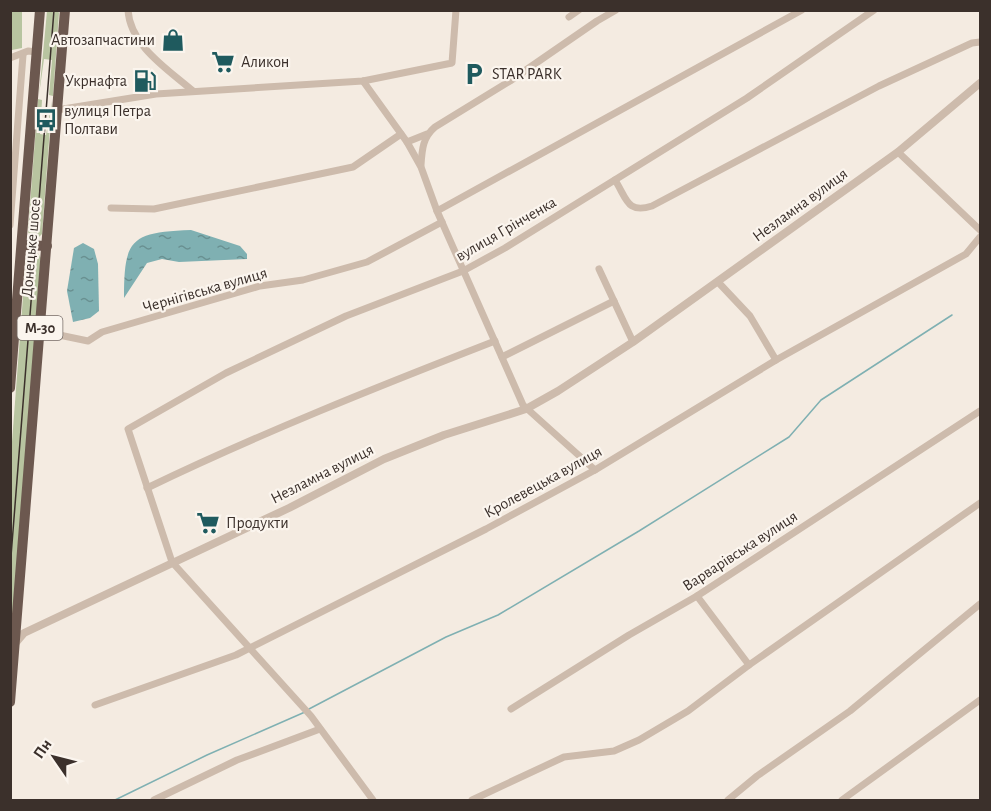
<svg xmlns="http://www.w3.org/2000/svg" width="991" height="811" viewBox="0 0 991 811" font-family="'Alegreya Sans',sans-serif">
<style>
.grass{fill:#b8c4a0}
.water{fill:url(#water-ripples)}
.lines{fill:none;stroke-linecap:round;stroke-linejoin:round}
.stream{stroke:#7fb0b2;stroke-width:1.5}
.minor{stroke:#cdbbac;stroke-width:7}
.tertiary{stroke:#cdbbac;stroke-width:8}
.trunk{stroke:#6c584f;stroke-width:10}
.tram{stroke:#3b302b;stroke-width:1.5}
.labels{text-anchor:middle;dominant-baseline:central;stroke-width:4.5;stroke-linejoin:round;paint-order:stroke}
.shield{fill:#fbf5ee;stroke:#756b66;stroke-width:1.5}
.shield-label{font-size:15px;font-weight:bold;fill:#3b302b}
.poi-label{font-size:16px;fill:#3b302b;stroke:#fbf5ee;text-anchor:start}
.street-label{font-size:16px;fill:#3b302b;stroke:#fbf5ee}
</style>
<defs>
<pattern id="water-ripples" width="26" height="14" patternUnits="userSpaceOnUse" patternTransform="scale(1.5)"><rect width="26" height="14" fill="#7fb0b2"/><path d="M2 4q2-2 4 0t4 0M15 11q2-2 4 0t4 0" fill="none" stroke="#699091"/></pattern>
</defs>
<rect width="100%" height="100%" fill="#f4ebe1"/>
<g class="grass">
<polygon points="11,10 22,11 22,48 12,50"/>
<polygon points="47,11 58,11 59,13 53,96 49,95 52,60 44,59 39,95"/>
<polygon points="38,99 42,100 40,134 46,135 52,101 42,234 38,238 32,238 28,232"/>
<polygon points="30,251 37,252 41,258 11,637 11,455 26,257"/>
</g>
<g class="water">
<path d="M191 230 240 246 247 254V259L179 262 162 259 147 263 124 298C124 240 130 232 191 230Z"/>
<polygon points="83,243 94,249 98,264 99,311 90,318 73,322 67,291 74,248"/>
</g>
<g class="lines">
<g class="stream">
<polyline points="309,709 446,637 498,615 639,531 789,437 821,400 952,315"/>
<polyline points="115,800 207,755 305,712"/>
</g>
<g class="minor">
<path d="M128 10C130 46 169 70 193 91"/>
<polyline points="569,17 579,10"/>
<polyline points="10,58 28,51 37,52"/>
<polyline points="363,81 407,142 421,167 437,211 523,405 595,470"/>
<polyline points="57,110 156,94 363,81 452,63 456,10"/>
<polyline points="407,142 427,134"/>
<polyline points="898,152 980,230"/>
<path d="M421 165C422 149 423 137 435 127L510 81 597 21 616 10"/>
<path d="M615 180C627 199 627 214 652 206L879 86 972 43 980 42"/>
<polyline points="111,208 154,209 353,167 401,134"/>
<polyline points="437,211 802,10"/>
<polyline points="10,225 23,55"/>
<polyline points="599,269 633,342"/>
<polyline points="718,282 750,316 776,360"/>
<polyline points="40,331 88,341 102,332 260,286 303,280 367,262 442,222"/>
<polyline points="502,357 614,301"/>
<path d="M147 488C261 433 377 387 495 341"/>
<polyline points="697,596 749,665"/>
<polyline points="95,705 236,655 486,529 595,470 776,360 966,254 980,237"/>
<polyline points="511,709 629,635 697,596 980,411"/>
<polyline points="154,800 237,760 320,729"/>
<polyline points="373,800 311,716 172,562 128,429 226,373 346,316 463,271 505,248 747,98 874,10"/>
<polyline points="472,800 564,757 614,751 639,740 688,711 749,665 980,503"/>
<polyline points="728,800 757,776 850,711 980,604"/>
<polyline points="842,800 980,700"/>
</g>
<polyline class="tertiary" points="13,646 24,633 289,508 384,459 444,435 526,409 558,391 633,342 898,152 980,83"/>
<g class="trunk">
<polyline points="22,245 47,246"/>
<polyline points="10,388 40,10"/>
<polyline points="10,702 65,10"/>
</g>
<polyline class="tram" points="10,569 54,10"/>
</g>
<defs>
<g id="shop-bare" transform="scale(1.8)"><path d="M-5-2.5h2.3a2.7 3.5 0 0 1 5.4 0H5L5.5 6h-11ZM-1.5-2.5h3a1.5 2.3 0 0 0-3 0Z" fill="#1f5a5e" stroke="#fbf5ee" stroke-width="2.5" paint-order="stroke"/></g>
<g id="supermarket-bare" transform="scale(1.8)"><path d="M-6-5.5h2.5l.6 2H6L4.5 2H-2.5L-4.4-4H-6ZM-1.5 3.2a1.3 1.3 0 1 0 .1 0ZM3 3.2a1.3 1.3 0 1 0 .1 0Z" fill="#1f5a5e" stroke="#fbf5ee" stroke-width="2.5" paint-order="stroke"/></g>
<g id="parking-bare" transform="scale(1.8)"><path d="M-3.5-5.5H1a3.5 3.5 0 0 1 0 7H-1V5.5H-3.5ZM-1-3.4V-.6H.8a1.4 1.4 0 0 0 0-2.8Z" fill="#1f5a5e" stroke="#fbf5ee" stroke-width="2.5" paint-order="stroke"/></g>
<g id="fuel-bare" transform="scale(1.8)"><path d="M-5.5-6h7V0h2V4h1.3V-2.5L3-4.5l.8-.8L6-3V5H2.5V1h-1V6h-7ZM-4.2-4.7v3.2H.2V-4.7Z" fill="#1f5a5e" stroke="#fbf5ee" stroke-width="2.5" paint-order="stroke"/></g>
<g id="bus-bare" transform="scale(1.8)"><path d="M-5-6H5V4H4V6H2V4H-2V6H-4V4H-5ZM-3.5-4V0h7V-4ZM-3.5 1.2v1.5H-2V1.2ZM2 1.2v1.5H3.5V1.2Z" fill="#1f5a5e" stroke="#fbf5ee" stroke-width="2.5" paint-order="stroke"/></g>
</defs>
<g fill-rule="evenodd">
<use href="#shop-bare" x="173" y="40"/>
<use href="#supermarket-bare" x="223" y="62"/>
<use href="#parking-bare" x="474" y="74"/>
<use href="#fuel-bare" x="145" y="81"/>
<use href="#bus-bare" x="46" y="120"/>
<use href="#supermarket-bare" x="208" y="523"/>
</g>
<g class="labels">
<rect class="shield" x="17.5" y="316" width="45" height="24" rx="4.5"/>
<g class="shield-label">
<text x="40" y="328">М-30</text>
</g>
<g class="poi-label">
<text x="155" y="40" text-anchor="end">Автозапчастини</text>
<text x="241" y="62">Аликон</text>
<text x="492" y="74">STAR PARK</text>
<text x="127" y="81" text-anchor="end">Укрнафта</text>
<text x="64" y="111">вулиця Петра<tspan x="64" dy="18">Полтави</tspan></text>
<text x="226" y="523">Продукти</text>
</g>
<g class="street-label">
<text transform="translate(800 205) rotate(-36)">Незламна вулиця</text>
<text transform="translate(506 229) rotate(-30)">вулиця Грінченка</text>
<text transform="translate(31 248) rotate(-85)">Донецьке шосе</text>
<text transform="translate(205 290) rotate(-16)">Чернігівська вулиця</text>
<text transform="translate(322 474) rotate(-27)">Незламна вулиця</text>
<text transform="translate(543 482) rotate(-29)">Кролевецька вулиця</text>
<text transform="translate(740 551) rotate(-33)">Варварівська вулиця</text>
</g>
</g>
<rect width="991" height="811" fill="none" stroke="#3b302b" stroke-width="24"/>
<g transform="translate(54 757) rotate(305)" stroke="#fbf5ee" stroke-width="4.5" paint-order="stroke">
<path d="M0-4.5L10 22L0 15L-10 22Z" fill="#3b302b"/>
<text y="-9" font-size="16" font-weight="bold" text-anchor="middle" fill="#3b302b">Пн</text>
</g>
</svg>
